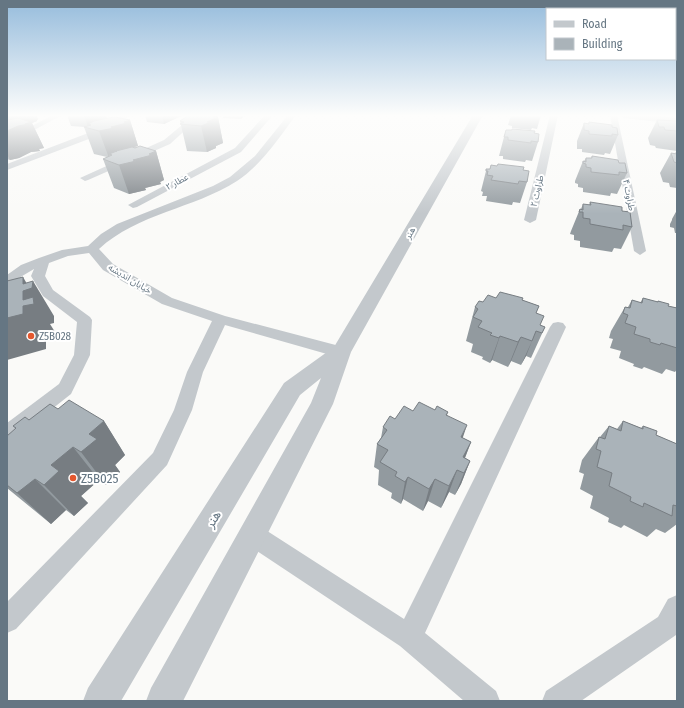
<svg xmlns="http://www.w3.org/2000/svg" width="684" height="708" viewBox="0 0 684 708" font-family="'Fira Sans Condensed','Noto Sans Arabic',sans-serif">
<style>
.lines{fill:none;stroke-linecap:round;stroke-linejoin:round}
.minor{fill:#c3c8cc;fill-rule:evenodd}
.tertiary{fill:#c3c8cc;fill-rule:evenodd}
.wall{fill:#929a9f}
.shaded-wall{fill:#777d82}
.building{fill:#aab3b9;stroke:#777d82}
.poi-dot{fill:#e4572e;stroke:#fff;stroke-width:1.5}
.labels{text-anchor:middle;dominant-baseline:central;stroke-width:4;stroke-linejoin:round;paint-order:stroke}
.far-street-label{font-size:9px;fill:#657683;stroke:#fff}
.poi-label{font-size:11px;fill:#657683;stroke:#fff;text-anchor:start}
.near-poi-label{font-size:13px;fill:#657683;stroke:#fff;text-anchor:start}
.near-street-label{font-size:13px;fill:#657683;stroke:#fff}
</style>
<rect width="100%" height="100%" fill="#fafaf8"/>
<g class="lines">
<g class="minor">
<polygon points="53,115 62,115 23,136 16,134"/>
<polygon points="122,115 131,115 102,134 7,170 7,164 96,130"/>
<polygon points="194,115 202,115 170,144 88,180 85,181 80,178 164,140"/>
<polygon points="265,115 273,115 241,152 137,207 133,208 128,205 235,148"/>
<path d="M288 115H296C279 138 261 165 237 181 193 209 138 213 99 249L113 264 172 298 225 316 347 348 349 352 347 356 341 358 225 325 203 372 192 410 167 465 16 629 7 633V602L153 453 174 410 187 372 212 321 162 304 103 270 89 253 68 256 49 263 45 276 53 290 90 317 92 320 90 355 71 394 14 439 7 441V423L59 384 74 355 77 322 43 296 31 276 34 269 7 285V275L21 265 39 258 62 250 88 246 101 234 117 224 213 186 230 177 255 156Z"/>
<polygon points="550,115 558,115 536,220 530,223 524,220"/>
<polygon points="610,115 617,115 646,251 640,255 634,251"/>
<polygon points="558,322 563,323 566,327 425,633 496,691 500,701 464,701 400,646 245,543 242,535 245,527 253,524 261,527 404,619 550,327 553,323"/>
<polygon points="677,595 676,635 581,701 542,701 546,691 658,617 668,599"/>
</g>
<g class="tertiary">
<polygon points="473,115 483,115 351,352 333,404 183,701 146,701 151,688 311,403 321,378 300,395 121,701 83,701 88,688 284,383 334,347"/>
<polygon points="619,115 646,115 677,118 677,124 624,118"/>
</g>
</g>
<g class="wall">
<polygon points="7,115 36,115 38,119 37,120 37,121 32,123 44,148 39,149 40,151 31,152 19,158 10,160 7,159"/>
<polygon points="67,115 106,115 107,118 130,120 138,146 135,147 156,151 164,180 160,182 161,184 145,188 146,190 129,194 114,188 103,159 107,157 94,154 84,127 85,127 71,126"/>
<polygon points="145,115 180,115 181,116 164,124 147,122"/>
<polygon points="216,115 217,117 218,117 223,143 216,146 216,148 207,152 187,151 180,121"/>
<polygon points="222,115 245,115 241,119 223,118 223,116 222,116"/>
<polygon points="511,115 541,115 537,129 532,128 531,130 512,128 512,126 508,125"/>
<polygon points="657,120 677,121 677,151 656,148 655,146 650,145 648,138"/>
<polygon points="589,122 612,127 618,135 610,154 605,153 604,155 582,152 582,149 577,149 577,141 584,123 588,124"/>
<polygon points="534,133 538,142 532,161 526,160 525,162 503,159 503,156 499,156 504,137"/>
<polygon points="676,152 677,152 677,188 670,187 669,183 663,182 660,173 671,153 675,154"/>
<polygon points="592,156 619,163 627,173 617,194 611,193 610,196 583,192 583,188 578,187 578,184 575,183 575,181 583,161 584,161 586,158 591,158"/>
<polygon points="523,170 527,182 520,203 513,202 512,205 486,201 487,196 482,196 483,192 481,191 486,171"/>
<polygon points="590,202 622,211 632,227 621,249 614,248 612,252 580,247 580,241 574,240 574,235 570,234 571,231 580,209 581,209 583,204 589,205"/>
<polygon points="677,210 677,233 675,233 674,228 670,227 670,224 672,220 672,219"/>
<polygon points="496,298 522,300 539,306 536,313 540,325 545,327 531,358 526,356 521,365 511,361 508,367 492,360 490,363 482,359 483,357 471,352 473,344 466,341 475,307 483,302"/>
<polygon points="643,298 657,302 658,301 668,306 677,308 677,369 675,372 666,369 662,374 644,367 642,369 633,366 634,364 619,358 621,351 610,348 613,339 609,338 611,331 625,307 628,307 632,300 640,303"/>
<polygon points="58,409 104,421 125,455 115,465 120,472 106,485 99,480 81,496 88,503 74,516 66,510 51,524 7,488 7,436 16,429 13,426"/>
<polygon points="435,410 448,412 447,415 463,438 471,442 465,458 470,461 461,484 455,495 449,492 441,508 428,501 423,511 403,499 401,504 391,498 392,493 378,485 379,470 374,467 377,444 381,438 383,427 413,411"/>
<polygon points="623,421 641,428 643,426 656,435 677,444 677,524 665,533 656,529 647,537 624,525 621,528 608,522 609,518 590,508 593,496 580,489 584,474 579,472 582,460 599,437 600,437 609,426 617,429"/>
</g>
<g class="shaded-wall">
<polygon points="8,115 36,115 38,119 37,120 37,121 32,123 44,148 39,149 40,151 31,152 19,158 10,160 7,154 7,131 14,127"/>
<polygon points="84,115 106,115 107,119 91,125 88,124 89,127 88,127"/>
<polygon points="162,115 180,115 181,116 164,124"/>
<polygon points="216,115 217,117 218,117 223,143 216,146 216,148 207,152 201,126"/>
<polygon points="241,115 245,115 241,119"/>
<polygon points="130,120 138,146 117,151 116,151 118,156 112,155 109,154 110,158 109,158 99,131"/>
<polygon points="156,151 164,180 160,182 161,184 145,188 146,190 129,194 119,165"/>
<polygon points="23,277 30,289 33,281 54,316 54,323 50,324 55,332 56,339 46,341 46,349 7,360 7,318 23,300"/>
<polygon points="536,331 526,356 521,365 532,341"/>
<polygon points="500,336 492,360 490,363 499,338"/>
<polygon points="521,337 511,361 508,367 518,342"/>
<polygon points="104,421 125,455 115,465 120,472 106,485 81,452 89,434"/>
<polygon points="467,425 459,449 461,437"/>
<polygon points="471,442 462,465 463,457"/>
<polygon points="73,447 99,480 81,496 88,503 74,516 44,485 51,465"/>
<polygon points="470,461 461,484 455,495 464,473"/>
<polygon points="457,470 449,492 441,508 449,486"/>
<polygon points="408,477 403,499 401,504 405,482"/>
<polygon points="35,479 66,510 51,524 17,493"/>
<polygon points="435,479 428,501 423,511 429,489"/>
</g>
<g class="building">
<polygon points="189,115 216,115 213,117 218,117 207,122 211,122 201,126 180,124 184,122 180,121"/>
<polygon points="115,117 130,120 124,122 127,123 111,127 114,128 99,131 84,127 91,125 88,124 94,121 108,118"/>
<polygon points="18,118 31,122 25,124 28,124 18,126 7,131 7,120"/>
<polygon points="657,120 677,121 677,131 665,130 664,127 659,127"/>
<polygon points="589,122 612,125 612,127 617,128 618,135 612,134 612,136 589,134 589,131 584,130 584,123 589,124"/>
<polygon points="512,129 535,131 534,133 539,134 538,142 531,141 531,143 508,140 508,137 504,137 506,130 512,130"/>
<polygon points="140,146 156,151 149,154 152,155 133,160 136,161 119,165 103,159 112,155 109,154 117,151 116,151 132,147 135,148"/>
<polygon points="676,152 677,152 677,163 674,162 671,153 677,154"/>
<polygon points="592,156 618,160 619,163 625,163 627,173 619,172 619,175 591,172 591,168 586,167 586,164 583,163 583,161 586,162 586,158 592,158"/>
<polygon points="498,164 524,167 523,170 529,171 527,182 519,181 518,184 491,180 493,176 487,175 488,171 486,171 486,169 490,169 491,165 497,166"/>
<polygon points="590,202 622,207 622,211 630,212 632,227 623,225 623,230 590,224 590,219 583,218 583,212 579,212 580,209 583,210 583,204 591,205"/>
<polygon points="23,277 23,284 33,281 32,288 23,291 23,300 33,297 34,304 23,306 23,314 7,318 7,281"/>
<polygon points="500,292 523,298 522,300 539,306 536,313 544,316 540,325 545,327 542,333 536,331 532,341 521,337 518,342 500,336 499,338 490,335 492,333 478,327 482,321 473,317 478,309 475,307 479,301 483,302 488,295 496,298"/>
<polygon points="643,298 658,302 658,301 669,304 668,306 677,308 677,348 661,343 660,345 650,342 650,339 634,334 636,327 625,323 628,315 623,313 625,307 630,308 632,300 642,303"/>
<polygon points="69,400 104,421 89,434 97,439 81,452 73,447 51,465 59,471 44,485 35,479 17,493 7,485 7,436 16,428 13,426 25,417 29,420 50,404 58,409"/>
<polygon points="419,402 435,410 437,406 448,412 446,415 467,425 461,437 471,442 463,457 470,461 464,473 457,470 449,486 435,479 429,489 408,477 405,482 395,476 397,472 380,462 388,450 377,444 387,430 383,427 390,416 395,419 404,406 413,411"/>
<polygon points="623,421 643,429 643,426 657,431 656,435 677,444 677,506 673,505 672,516 644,503 643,507 630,501 631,497 609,486 612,473 597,467 601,451 596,449 599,437 605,439 609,426 621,431"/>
</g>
<linearGradient id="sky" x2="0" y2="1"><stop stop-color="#96bcdc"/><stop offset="0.54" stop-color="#fdfdfc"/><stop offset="1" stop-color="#fdfdfc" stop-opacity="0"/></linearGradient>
<rect width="684" height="214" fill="url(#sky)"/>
<g class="poi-dot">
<circle cx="31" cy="336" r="4"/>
<circle cx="73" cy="478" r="4"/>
</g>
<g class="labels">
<g class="far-street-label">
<text transform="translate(177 182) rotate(-28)">عطار ۲</text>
<text transform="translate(537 191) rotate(-77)">طراوت ۲</text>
<text transform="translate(629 195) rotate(79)">طراوت ۴</text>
<text transform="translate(410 233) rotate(-60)">هنر</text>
<text transform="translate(130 279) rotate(31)">خیابان اندیشه</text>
</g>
<g class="poi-label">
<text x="39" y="336">Z5B028</text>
</g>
<g class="near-poi-label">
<text x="81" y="478">Z5B025</text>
</g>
<g class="near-street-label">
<text transform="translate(213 519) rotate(-59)">هنر</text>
</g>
</g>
<rect width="684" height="708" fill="none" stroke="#657683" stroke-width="16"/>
<rect x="546" y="8" width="130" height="52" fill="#ffffff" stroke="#c1c8cd"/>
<rect x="554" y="21" width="20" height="6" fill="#c3c8cc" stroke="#c1c8cd"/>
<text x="582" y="28" font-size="12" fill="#657683">Road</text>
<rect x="554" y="38" width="20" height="12" fill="#aab3b9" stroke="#c1c8cd"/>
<text x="582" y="48" font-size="12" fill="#657683">Building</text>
</svg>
